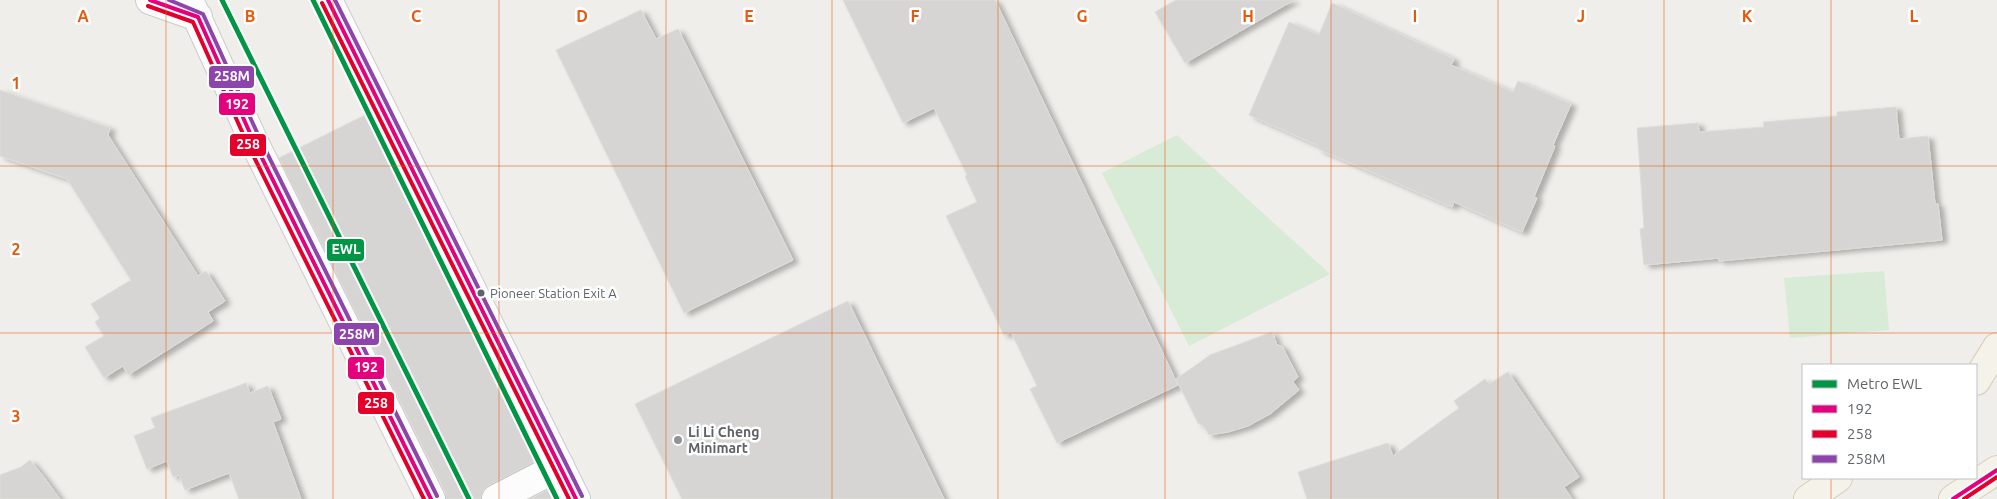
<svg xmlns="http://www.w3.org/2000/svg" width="1997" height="499" viewBox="0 0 1997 499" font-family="Ubuntu,sans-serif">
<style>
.green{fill:#d8ebd6}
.building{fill:#d6d5d3;stroke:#deddd9;filter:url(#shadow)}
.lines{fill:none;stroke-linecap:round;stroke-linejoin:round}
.minor-casing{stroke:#cbcccc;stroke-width:30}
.major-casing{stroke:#d7ceb8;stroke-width:30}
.minor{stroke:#fdfcfc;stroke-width:28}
.major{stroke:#f4f2e9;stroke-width:28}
.bus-1-casing{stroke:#fff;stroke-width:8}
.bus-2-casing{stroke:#fff;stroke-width:8}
.bus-3-casing{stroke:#fff;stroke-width:8}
.bus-1{stroke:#e5007d;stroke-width:4}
.bus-2{stroke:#e4002b;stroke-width:4}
.bus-3{stroke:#8e44ad;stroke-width:4}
.metro-1-casing{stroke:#fff;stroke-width:9}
.metro-1{stroke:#009645;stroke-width:5}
.grid{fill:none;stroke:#e8590c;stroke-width:1;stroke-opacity:0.55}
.bus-dot{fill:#5f6368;stroke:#fff;stroke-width:2}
.poi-dot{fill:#919496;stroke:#fff;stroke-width:2}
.labels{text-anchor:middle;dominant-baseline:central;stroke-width:5;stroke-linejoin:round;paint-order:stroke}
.bus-label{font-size:13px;fill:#5f6368;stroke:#fff;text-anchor:start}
.poi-label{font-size:14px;font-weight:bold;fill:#5f6368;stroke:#fff;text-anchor:start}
.grid-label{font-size:16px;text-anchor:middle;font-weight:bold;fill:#e8590c;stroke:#fff;stroke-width:5;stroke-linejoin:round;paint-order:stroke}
.line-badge{stroke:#fff;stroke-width:2}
.badge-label{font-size:14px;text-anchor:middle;font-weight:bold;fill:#fff}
</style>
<defs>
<filter id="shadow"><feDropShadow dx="5.5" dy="3" stdDeviation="2.5" flood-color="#0004"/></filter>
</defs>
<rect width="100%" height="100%" fill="#efeeea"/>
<g class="green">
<polygon points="1177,135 1330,274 1189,346 1102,173"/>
<polygon points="1884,271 1889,330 1790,338 1784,278"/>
</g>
<g class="building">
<polygon points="843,0 995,0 1178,385 1057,443 1030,389 1037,386 1011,332 1004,335 946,216 977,202 965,176 967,175 934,108 903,123"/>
<polygon points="1176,0 1294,0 1185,63 1155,12"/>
<polygon points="1332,3 1454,59 1451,65 1513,92 1518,81 1571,104 1553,145 1555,146 1534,197 1537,198 1522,232 1454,202 1452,207 1318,149 1319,146 1249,115 1289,22 1319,35"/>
<polygon points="641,10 656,39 678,29 793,260 684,313 556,50"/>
<polygon points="0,90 110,128 108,135 182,251 198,276 206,271 225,301 208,312 213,321 128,375 123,366 104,378 85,347 104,336 95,322 100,318 91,304 131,280 67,179 0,156"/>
<polygon points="1896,107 1899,139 1928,136 1935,204 1938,204 1942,240 1719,261 1719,258 1644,265 1640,229 1644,228 1637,128 1698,123 1699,132 1764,127 1763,122 1837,116 1837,112"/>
<polygon points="367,114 539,459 489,485 483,491 480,499 446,499 445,492 279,158"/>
<polygon points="848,301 944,499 682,499 635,404"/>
<polygon points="1272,332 1277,345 1282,346 1298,377 1293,382 1299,390 1270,414 1248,426 1228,432 1209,435 1204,426 1198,423 1176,379 1210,355"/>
<polygon points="1508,372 1579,477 1564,487 1572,499 1307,499 1298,472 1388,443 1393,456 1459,408 1454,401 1485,379 1489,384"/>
<polygon points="246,383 250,393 268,386 281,419 273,422 301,499 239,499 229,473 185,490 179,475 173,477 167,461 147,469 134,436 155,428 151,418"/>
<polygon points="30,460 43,476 60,499 0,499 0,475 21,467"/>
<polygon points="553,487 559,499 530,499"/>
</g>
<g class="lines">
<g class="minor-casing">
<g id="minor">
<polyline points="150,0 198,17"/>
<polyline points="189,0 254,142 431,499"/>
<polyline points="328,0 576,499"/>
<polyline points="496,499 560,466"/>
</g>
</g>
<g class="major-casing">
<g id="major">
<polyline points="1976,381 1997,347"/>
<polyline points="1808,499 1838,478"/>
<polyline points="1953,499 1997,470"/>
</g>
</g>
<use href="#minor" class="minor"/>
<use href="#major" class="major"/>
<g class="bus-1-casing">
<g id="bus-1">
<polyline points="150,0 198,17 254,142 431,499"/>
<polyline points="328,0 576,499"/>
<polyline points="1953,499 1997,470"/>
</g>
</g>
<g class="bus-2-casing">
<g id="bus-2">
<polyline points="322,3 569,499"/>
<polyline points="148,6 193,22 248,145 424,499"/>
<polyline points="1964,499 1997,477"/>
</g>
</g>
<g class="bus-3-casing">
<g id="bus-3">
<polyline points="169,0 203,14 260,139 437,496"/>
<polyline points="335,0 582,496"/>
</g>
</g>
<use href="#bus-1" class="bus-1"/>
<use href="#bus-2" class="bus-2"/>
<use href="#bus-3" class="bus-3"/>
<g class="metro-1-casing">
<g id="metro-1">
<polyline points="222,0 469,499"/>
<polyline points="313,0 557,499"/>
</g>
</g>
<use href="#metro-1" class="metro-1"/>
</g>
<path class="grid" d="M166 0V499M333 0V499M499 0V499M666 0V499M832 0V499M998 0V499M1165 0V499M1331 0V499M1498 0V499M1664 0V499M1831 0V365M0 166H1997M0 333H1997M1831 478V499"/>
<circle class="bus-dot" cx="481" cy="293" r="4.5"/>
<circle class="poi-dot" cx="678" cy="440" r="5"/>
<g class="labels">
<g class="bus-label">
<text x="490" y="293">Pioneer Station Exit A</text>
</g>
<g class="poi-label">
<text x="688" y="432">Li Li Cheng<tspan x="688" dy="16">Minimart</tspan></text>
</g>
</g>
<g class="grid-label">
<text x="83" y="22">A</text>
<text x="250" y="22">B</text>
<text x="416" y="22">C</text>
<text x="582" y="22">D</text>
<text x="749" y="22">E</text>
<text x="915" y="22">F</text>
<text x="1082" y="22">G</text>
<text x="1248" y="22">H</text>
<text x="1415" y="22">I</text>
<text x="1581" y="22">J</text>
<text x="1747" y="22">K</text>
<text x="1914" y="22">L</text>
<text x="16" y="89">1</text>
<text x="16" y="255">2</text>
<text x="16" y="422">3</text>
</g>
<g class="line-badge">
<rect x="208" y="65" width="47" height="24" rx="5" fill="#8e44ad"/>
<rect x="218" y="92" width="38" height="24" rx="5" fill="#e5007d"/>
<rect x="229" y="133" width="38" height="24" rx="5" fill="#e4002b"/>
<rect x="326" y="238" width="39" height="24" rx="5" fill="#009645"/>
<rect x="333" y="322" width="47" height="24" rx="5" fill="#8e44ad"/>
<rect x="347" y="356" width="38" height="24" rx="5" fill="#e5007d"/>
<rect x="357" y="391" width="38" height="24" rx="5" fill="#e4002b"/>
</g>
<g class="badge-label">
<text x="232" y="81">258M</text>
<text x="237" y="109">192</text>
<text x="248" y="149">258</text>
<text x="346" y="254">EWL</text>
<text x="357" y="339">258M</text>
<text x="366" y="372">192</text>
<text x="376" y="408">258</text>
</g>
<rect x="1802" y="364" width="175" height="115" fill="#ffffff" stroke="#bfc1c3"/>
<rect x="1812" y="380" width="25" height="8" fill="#009645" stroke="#bfc1c3"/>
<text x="1847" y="389" font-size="15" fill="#5f6368">Metro EWL</text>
<rect x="1812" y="405" width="25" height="8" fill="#e5007d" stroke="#bfc1c3"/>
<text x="1847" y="414" font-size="15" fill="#5f6368">192</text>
<rect x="1812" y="430" width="25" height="8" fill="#e4002b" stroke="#bfc1c3"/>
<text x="1847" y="439" font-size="15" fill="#5f6368">258</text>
<rect x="1812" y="455" width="25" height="8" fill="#8e44ad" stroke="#bfc1c3"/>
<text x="1847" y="464" font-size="15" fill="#5f6368">258M</text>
</svg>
